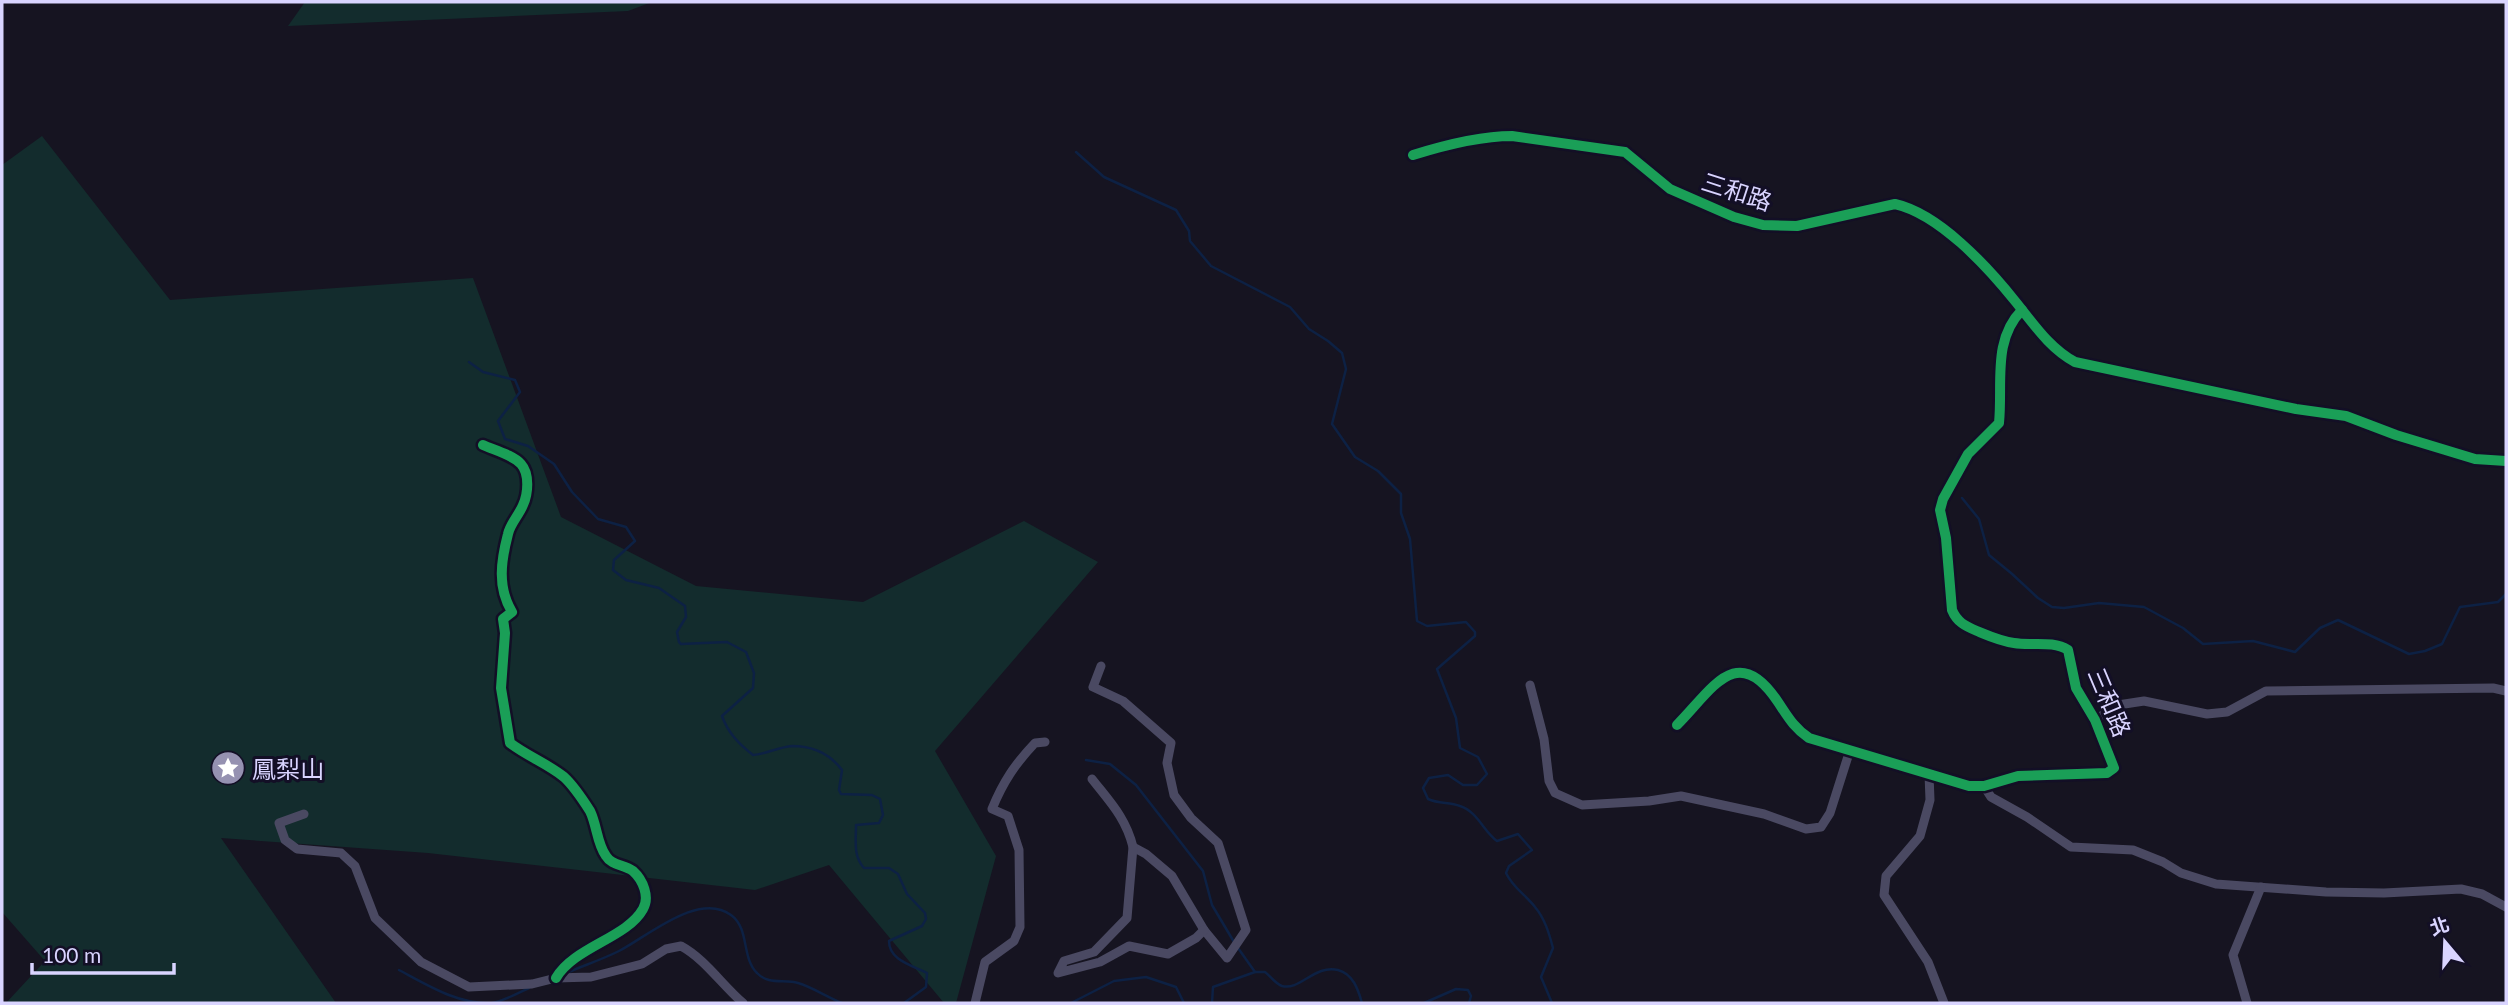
<svg xmlns="http://www.w3.org/2000/svg" width="2508" height="1005" viewBox="0 0 2508 1005" font-family="Lato,'Noto Sans TC',sans-serif">
<style>
.green{fill:#132c2d}
.lines{fill:none;stroke-linecap:round;stroke-linejoin:round}
.stream{stroke:#0d2144;stroke-width:2.5}
.minor{stroke:#4a4962;stroke-width:9}
.cycleway-casing{stroke:#130f26;stroke-width:15}
.cycleway{stroke:#1a9f57;stroke-width:10}
.labels{text-anchor:middle;dominant-baseline:central;stroke-width:6;stroke-linejoin:round;paint-order:stroke}
.street-label{font-size:24px;fill:#d9d4ff;stroke:#130f26}
.poi-label{font-size:24px;fill:#d9d4ff;stroke:#130f26;text-anchor:start}
</style>
<rect width="100%" height="100%" fill="#161421"/>
<g class="green">
<polygon points="305,2 652,2 628,11 288,26"/>
<polygon points="42,136 170,300 473,278 561,517 696,586 863,602 1024,521 1098,562 935,751 996,856 956,1003 944,1003 829,865 755,890 428,853 221,838 336,1003 6,1003 45,961 2,912 2,165"/>
</g>
<g class="lines">
<g class="stream">
<path d="M1076 152 1104 177 1176 210 1189 231 1190 241 1211 266 1290 307 1309 329 1328 341 1342 353 1346 369 1332 424 1355 457 1378 471 1401 494V513L1410 539 1417 621 1427 626 1466 622 1475 632V636L1437 669 1456 718 1460 748 1478 757 1487 774 1477 785H1463L1448 775 1429 778 1423 788 1428 799C1439 804 1449 802 1460 806 1478 812 1483 831 1497 841L1518 834 1532 850 1509 866 1506 873C1513 888 1526 895 1535 907 1545 919 1549 933 1553 948L1541 977 1552 1003"/>
<path d="M469 362 483 372 515 380 520 392 498 421 505 439 528 446 554 464 572 492 598 519 626 527 635 541 614 560 613 570 626 580 659 588 685 606 686 617 677 632 679 642 681 644 727 642 746 652 754 673 753 688 722 716C728 733 739 744 753 755 766 754 779 747 792 746 813 746 830 754 842 770L839 790 841 794 872 795 880 799 883 815 879 823 856 825C856 841 853 856 864 868H889L898 874 907 894 925 913 926 919 922 926 889 941C889 960 911 965 927 973L926 987 904 1003"/>
<polyline points="1962,498 1979,519 1989,555 2011,573 2038,598 2052,607 2064,608 2099,603 2144,607 2183,628 2203,644 2253,641 2295,652 2320,628 2338,620 2409,654 2425,651 2442,644 2460,607 2498,602 2506,594"/>
<polyline points="1086,760 1110,764 1136,785 1203,871 1212,905 1234,942"/>
<polyline points="1238,948 1255,972"/>
<path d="M399 970C427 985 459 1005 492 1003 504 1001 518 993 529 988"/>
<path d="M564 974C582 966 601 960 619 951 648 936 699 891 731 915 750 929 741 957 757 973 768 985 784 979 798 983 812 987 827 997 842 1003"/>
<polyline points="1071,1003 1114,981 1146,977 1176,987 1184,1003"/>
<path d="M1212 1003 1213 987 1255 972H1265C1270 976 1276 984 1282 986 1300 991 1315 964 1338 970 1353 974 1358 989 1362 1003"/>
<polyline points="1424,1003 1456,989 1468,990 1471,996 1469,1003"/>
</g>
<g class="minor">
<path d="M1413 155C1445 145 1479 136 1512 136L1625 152 1670 189 1734 217 1763 225 1797 226 1895 204C1939 214 1987 266 2015 301 2033 323 2049 348 2075 362L2296 409 2346 416 2396 435 2475 459 2506 461"/>
<path d="M483 445C494 450 513 455 521 464 530 474 528 494 523 505 519 515 510 524 508 534 501 561 497 587 512 612L503 619 505 633 501 688 510 743C527 756 548 764 564 777 574 786 583 800 590 811 597 825 597 844 606 856 612 866 624 864 633 871 643 880 650 897 643 909 627 938 574 947 556 978"/>
<polyline points="1101,666 1093,687 1123,701 1171,743 1167,763 1174,795 1191,818 1218,843 1246,930 1227,958 1204,930 1172,876 1146,854 1133,847"/>
<polyline points="1530,685 1544,739 1549,781 1555,793 1582,805 1649,801 1681,796 1764,814 1806,829 1821,827 1830,813 1850,750"/>
<polyline points="2095,720 2118,705 2144,701 2207,714 2227,712 2266,691 2493,688 2506,691"/>
<path d="M1677 725C1712 690 1737 640 1778 702 1788 717 1794 728 1809 738L1969 786H1984L2018 776 2107 773 2114 768 2095 720 2076 688 2068 650C2053 640 2031 646 2014 643 2000 641 1989 636 1977 631 1965 626 1957 622 1952 610L1946 538 1940 510 1943 499 1968 454 1999 423C2003 384 1992 340 2022 310"/>
<polyline points="1929,774 1930,800 1920,836 1886,876 1884,895 1928,962 1944,1003"/>
<path d="M1092 779C1110 802 1126 818 1133 847L1127 918 1094 952 1064 961 1058 973 1100 962 1129 946 1168 954 1196 938 1204 930"/>
<polyline points="1984,786 1991,797 2027,817 2071,847 2133,850 2163,862 2181,873 2216,884 2326,892 2384,893 2461,889 2482,894 2506,907"/>
<path d="M304 814 279 823 285 840 297 849 341 853 355 866 375 918 421 962 469 987 532 984 556 978 591 977 642 964 666 949 681 946C705 959 722 985 743 1003"/>
<path d="M975 1003 985 962 1014 941 1020 927 1019 850 1008 816 992 809C1003 782 1015 764 1035 743L1045 742"/>
<polyline points="2247,1003 2233,955 2261,887"/>
</g>
<g class="cycleway-casing">
<g id="cycleway">
<path d="M1413 155C1445 145 1479 136 1512 136L1625 152 1670 189 1734 217 1763 225 1797 226 1895 204C1939 214 1987 266 2015 301 2033 323 2049 348 2075 362L2296 409 2346 416 2396 435 2475 459 2506 461"/>
<path d="M483 445C494 450 513 455 521 464 530 474 528 494 523 505 519 515 510 524 508 534 501 561 497 587 512 612L503 619 505 633 501 688 510 743C527 756 548 764 564 777 574 786 583 800 590 811 597 825 597 844 606 856 612 866 624 864 633 871 643 880 650 897 643 909 627 938 574 947 556 978"/>
<path d="M1677 725C1712 690 1737 640 1778 702 1788 717 1794 728 1809 738L1969 786H1984L2018 776 2107 773 2114 768 2095 720 2076 688 2068 650C2053 640 2031 646 2014 643 2000 641 1989 636 1977 631 1965 626 1957 622 1952 610L1946 538 1940 510 1943 499 1968 454 1999 423C2003 384 1992 340 2022 310"/>
</g>
</g>
<use href="#cycleway" class="cycleway"/>
</g>
<defs>
<g id="sight-disc" transform="scale(1.75)"><circle r="9.5" fill="#9591b1" stroke="#130f26"/><path d="M0-6L1.8-2.2L6-1.7L2.9 1.2L3.7 5.4L0 3.3L-3.7 5.4L-2.9 1.2L-6-1.7L-1.8-2.2Z" fill="#fff"/></g>
</defs>
<g fill-rule="evenodd">
<use href="#sight-disc" x="228" y="768"/>
</g>
<g class="labels">
<g class="street-label">
<text transform="translate(1737 191) rotate(18)">三和路</text>
<text transform="translate(2110 702) rotate(67)">三和路</text>
</g>
<g class="poi-label">
<text x="252" y="768">鳳梨山</text>
</g>
</g>
<rect width="2508" height="1005" fill="none" stroke="#d9d4ff" stroke-width="7"/>
<g transform="translate(2445 942) rotate(341)" stroke="#130f26" stroke-width="5" paint-order="stroke">
<path d="M0-5L12 26L0 18L-12 26Z" fill="#d9d4ff"/>
<text y="-10" font-size="19" font-weight="bold" text-anchor="middle" fill="#d9d4ff">北</text>
</g>
<path d="M32 963v10h142v-10" fill="none" stroke="#d9d4ff" stroke-width="3.5"/>
<text x="42" y="963" font-size="21" fill="#d9d4ff" stroke="#130f26" stroke-width="5" paint-order="stroke">100 m</text>
</svg>
